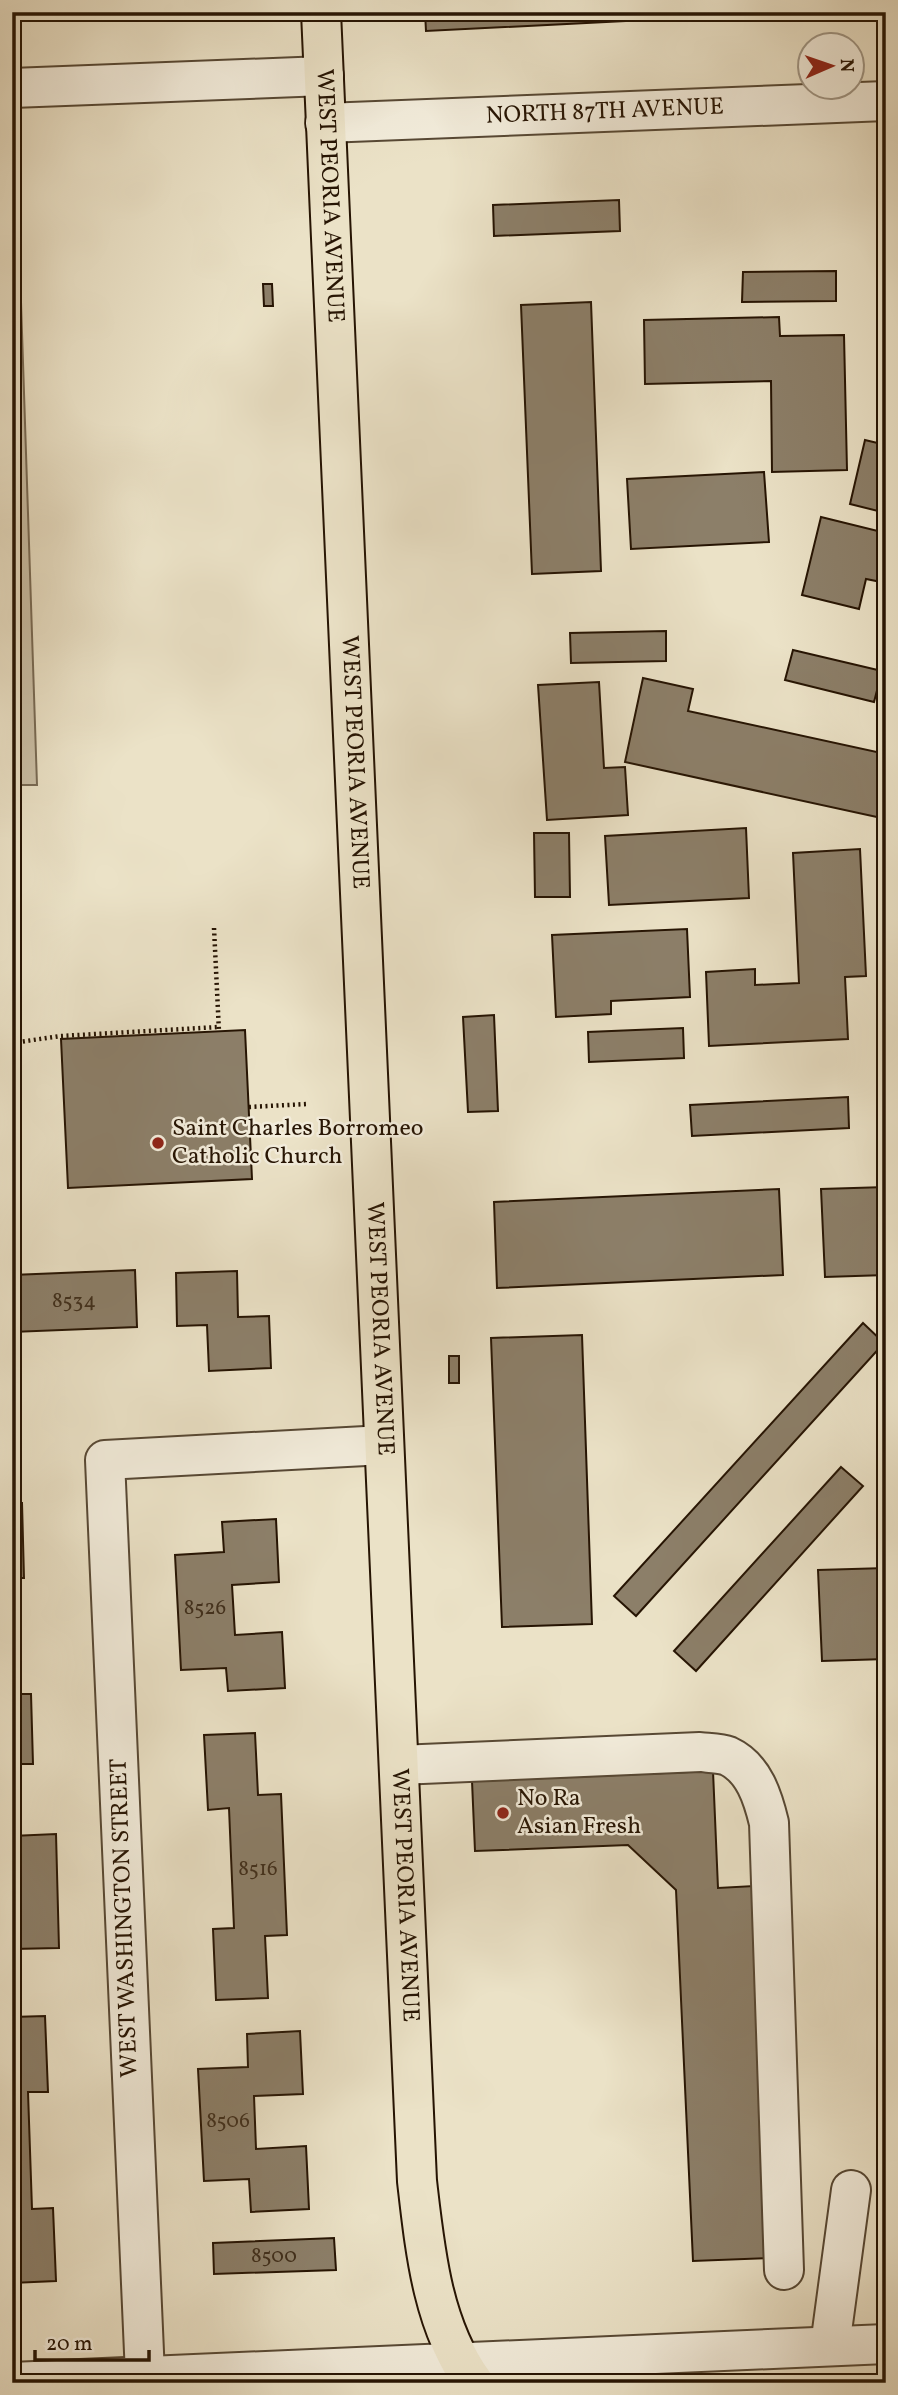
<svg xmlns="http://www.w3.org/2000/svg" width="898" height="2395" viewBox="0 0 898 2395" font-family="Vollkorn,serif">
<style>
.green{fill:#cabfa6;stroke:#786a54;stroke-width:2}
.building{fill:#8c7f69;stroke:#261403;stroke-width:2}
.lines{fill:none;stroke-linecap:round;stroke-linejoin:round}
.minor-casing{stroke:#574834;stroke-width:42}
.major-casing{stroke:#261403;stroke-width:42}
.path{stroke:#261403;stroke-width:4.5;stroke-dasharray:2 3.5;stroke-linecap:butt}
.minor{stroke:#f2ecdb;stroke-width:38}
.major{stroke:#ebe2c7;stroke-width:38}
.poi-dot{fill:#8f2418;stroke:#f2ecdb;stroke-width:2.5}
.labels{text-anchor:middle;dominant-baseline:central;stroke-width:5;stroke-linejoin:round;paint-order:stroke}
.number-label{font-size:21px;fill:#402f1c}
.street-label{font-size:24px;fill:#261403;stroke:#f2ecdb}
.poi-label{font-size:24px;fill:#261403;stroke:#f2ecdb;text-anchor:start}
</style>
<rect width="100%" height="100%" fill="#ebe2c7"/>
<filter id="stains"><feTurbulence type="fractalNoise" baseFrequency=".00286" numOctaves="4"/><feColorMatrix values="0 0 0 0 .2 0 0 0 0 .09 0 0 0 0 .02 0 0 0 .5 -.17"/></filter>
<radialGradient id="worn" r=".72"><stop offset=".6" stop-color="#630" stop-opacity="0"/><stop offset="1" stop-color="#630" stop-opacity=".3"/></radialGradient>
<polygon class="green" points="12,255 20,272 37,785 12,785"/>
<g class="building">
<polygon points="425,12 625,12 625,21 426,31"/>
<polygon points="671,12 764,12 671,16"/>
<polygon points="619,200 620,231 494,236 493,205"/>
<polygon points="836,271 836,301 742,302 743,272"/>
<polygon points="263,284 272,284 273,306 264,306"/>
<polygon points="591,302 601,571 532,574 521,305"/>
<polygon points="779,317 780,336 844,335 847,470 772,472 771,381 645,384 644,320"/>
<polygon points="883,348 886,348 886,398"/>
<polygon points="865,440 886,445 886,513 850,504"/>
<polygon points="764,472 769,542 631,549 627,479"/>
<polygon points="821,517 886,533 886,583 866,579 859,609 802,595"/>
<polygon points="666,631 666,661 571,663 570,633"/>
<polygon points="793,650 882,671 874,702 785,680"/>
<polygon points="643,678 693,689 688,711 886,754 886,819 625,762"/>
<polygon points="599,682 604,768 625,767 628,815 547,820 538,685"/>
<polygon points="746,828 749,898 609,905 605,836"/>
<polygon points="534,833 569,833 570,897 535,897"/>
<polygon points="860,849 866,976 845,977 848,1039 709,1046 706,972 755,969 755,985 799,983 793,853"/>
<polygon points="687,929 690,997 611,1001 611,1014 556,1017 552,935"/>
<polygon points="494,1015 498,1111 468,1112 463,1017"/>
<polygon points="683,1028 684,1058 589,1062 588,1032"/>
<polygon points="245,1030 252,1179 68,1188 61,1039"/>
<polygon points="848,1097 849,1128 692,1136 690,1105"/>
<polygon points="886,1187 886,1275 825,1277 821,1189"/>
<polygon points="779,1189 783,1275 497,1288 494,1202"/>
<polygon points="135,1270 137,1327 12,1332 12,1275"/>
<polygon points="237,1271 238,1317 269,1316 271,1368 209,1371 207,1325 177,1326 176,1273"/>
<polygon points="863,1323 884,1343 636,1616 614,1596"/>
<polygon points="582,1335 592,1624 502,1627 491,1338"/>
<rect x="449" y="1356" width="10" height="27"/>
<polygon points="841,1467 863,1486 696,1671 674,1651"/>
<polygon points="12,1503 22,1503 24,1578 12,1578"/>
<polygon points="276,1519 279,1582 232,1585 235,1635 282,1632 285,1688 228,1691 226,1668 181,1670 175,1555 224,1552 222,1522"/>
<polygon points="886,1568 886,1659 822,1661 818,1570"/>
<polygon points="12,1694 31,1694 33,1764 12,1764"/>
<polygon points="255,1733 258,1795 281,1794 287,1935 265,1936 268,1998 216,2000 213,1929 234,1928 229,1808 208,1810 204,1735"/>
<polygon points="713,1771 718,1888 754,1886 771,2258 693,2261 676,1890 628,1845 475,1851 472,1781"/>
<polygon points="880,1794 886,1794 886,1969"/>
<polygon points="56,1834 59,1948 13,1949 12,1981 12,1836"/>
<polygon points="45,2016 48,2092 28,2092 32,2209 53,2208 56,2281 12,2283 12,2017"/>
<polygon points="300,2031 303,2094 254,2096 256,2149 306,2146 309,2209 251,2212 249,2179 204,2181 198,2069 248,2067 247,2034"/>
<polygon points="334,2238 336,2270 214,2274 213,2243"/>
</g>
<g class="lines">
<g class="minor-casing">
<g id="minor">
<polyline points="12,88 324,76"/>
<path id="s1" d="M325 123 886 101"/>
<path d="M399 1765 700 1752C708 1753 720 1753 728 1756 754 1768 763 1798 769 1823L784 2270"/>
<polyline points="830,2346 851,2190"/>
<polyline points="145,2375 105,1460 384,1445"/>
<polyline points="12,2382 886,2344"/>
</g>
</g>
<g class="major-casing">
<g id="major">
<path id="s2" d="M321 12 417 2181C425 2250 432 2325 474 2383"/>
</g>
</g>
<g class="path">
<polyline points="214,928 219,1032"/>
<polyline points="12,1043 61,1036 218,1027"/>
<polyline points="249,1107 307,1104"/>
</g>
<use href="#minor" class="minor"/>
<use href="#major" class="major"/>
</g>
<g class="poi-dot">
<circle cx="158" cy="1143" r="7"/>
<circle cx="503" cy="1813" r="7"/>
</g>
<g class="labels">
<g class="number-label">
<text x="74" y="1301">8534</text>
<text x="205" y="1608">8526</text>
<text x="258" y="1869">8516</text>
<text x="228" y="2121">8506</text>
<text x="274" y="2256">8500</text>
</g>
<g class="street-label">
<text stroke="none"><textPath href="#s1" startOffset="280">NORTH 87TH AVENUE</textPath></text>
<text stroke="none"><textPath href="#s2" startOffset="184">WEST PEORIA AVENUE</textPath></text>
<text stroke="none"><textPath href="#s2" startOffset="751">WEST PEORIA AVENUE</textPath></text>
<text stroke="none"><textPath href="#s2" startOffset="1318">WEST PEORIA AVENUE</textPath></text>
<text stroke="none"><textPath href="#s2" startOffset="1885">WEST PEORIA AVENUE</textPath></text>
<text transform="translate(125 1918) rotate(-92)">WEST WASHINGTON STREET</text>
</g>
<g class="poi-label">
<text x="172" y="1129">Saint Charles Borromeo<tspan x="172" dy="28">Catholic Church</tspan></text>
<text x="517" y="1799">No Ra<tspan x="517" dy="28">Asian Fresh</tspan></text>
</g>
</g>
<rect width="898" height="2395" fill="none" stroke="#ebe2c7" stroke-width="42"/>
<rect x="14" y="14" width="870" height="2367" fill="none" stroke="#261403" stroke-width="3.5"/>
<rect x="21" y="21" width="856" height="2353" fill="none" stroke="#261403" stroke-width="2"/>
<g transform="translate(831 66) rotate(88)"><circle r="33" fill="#f2ecdb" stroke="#a09685" stroke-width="2"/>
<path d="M0-5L12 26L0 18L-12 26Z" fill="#8f2418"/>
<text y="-10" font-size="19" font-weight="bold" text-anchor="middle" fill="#261403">N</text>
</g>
<path d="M35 2350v10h114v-10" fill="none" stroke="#261403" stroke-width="3.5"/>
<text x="46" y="2350" font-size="21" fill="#261403" stroke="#f2ecdb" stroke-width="5" paint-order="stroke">20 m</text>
<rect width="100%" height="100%" filter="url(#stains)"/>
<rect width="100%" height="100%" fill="url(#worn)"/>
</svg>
